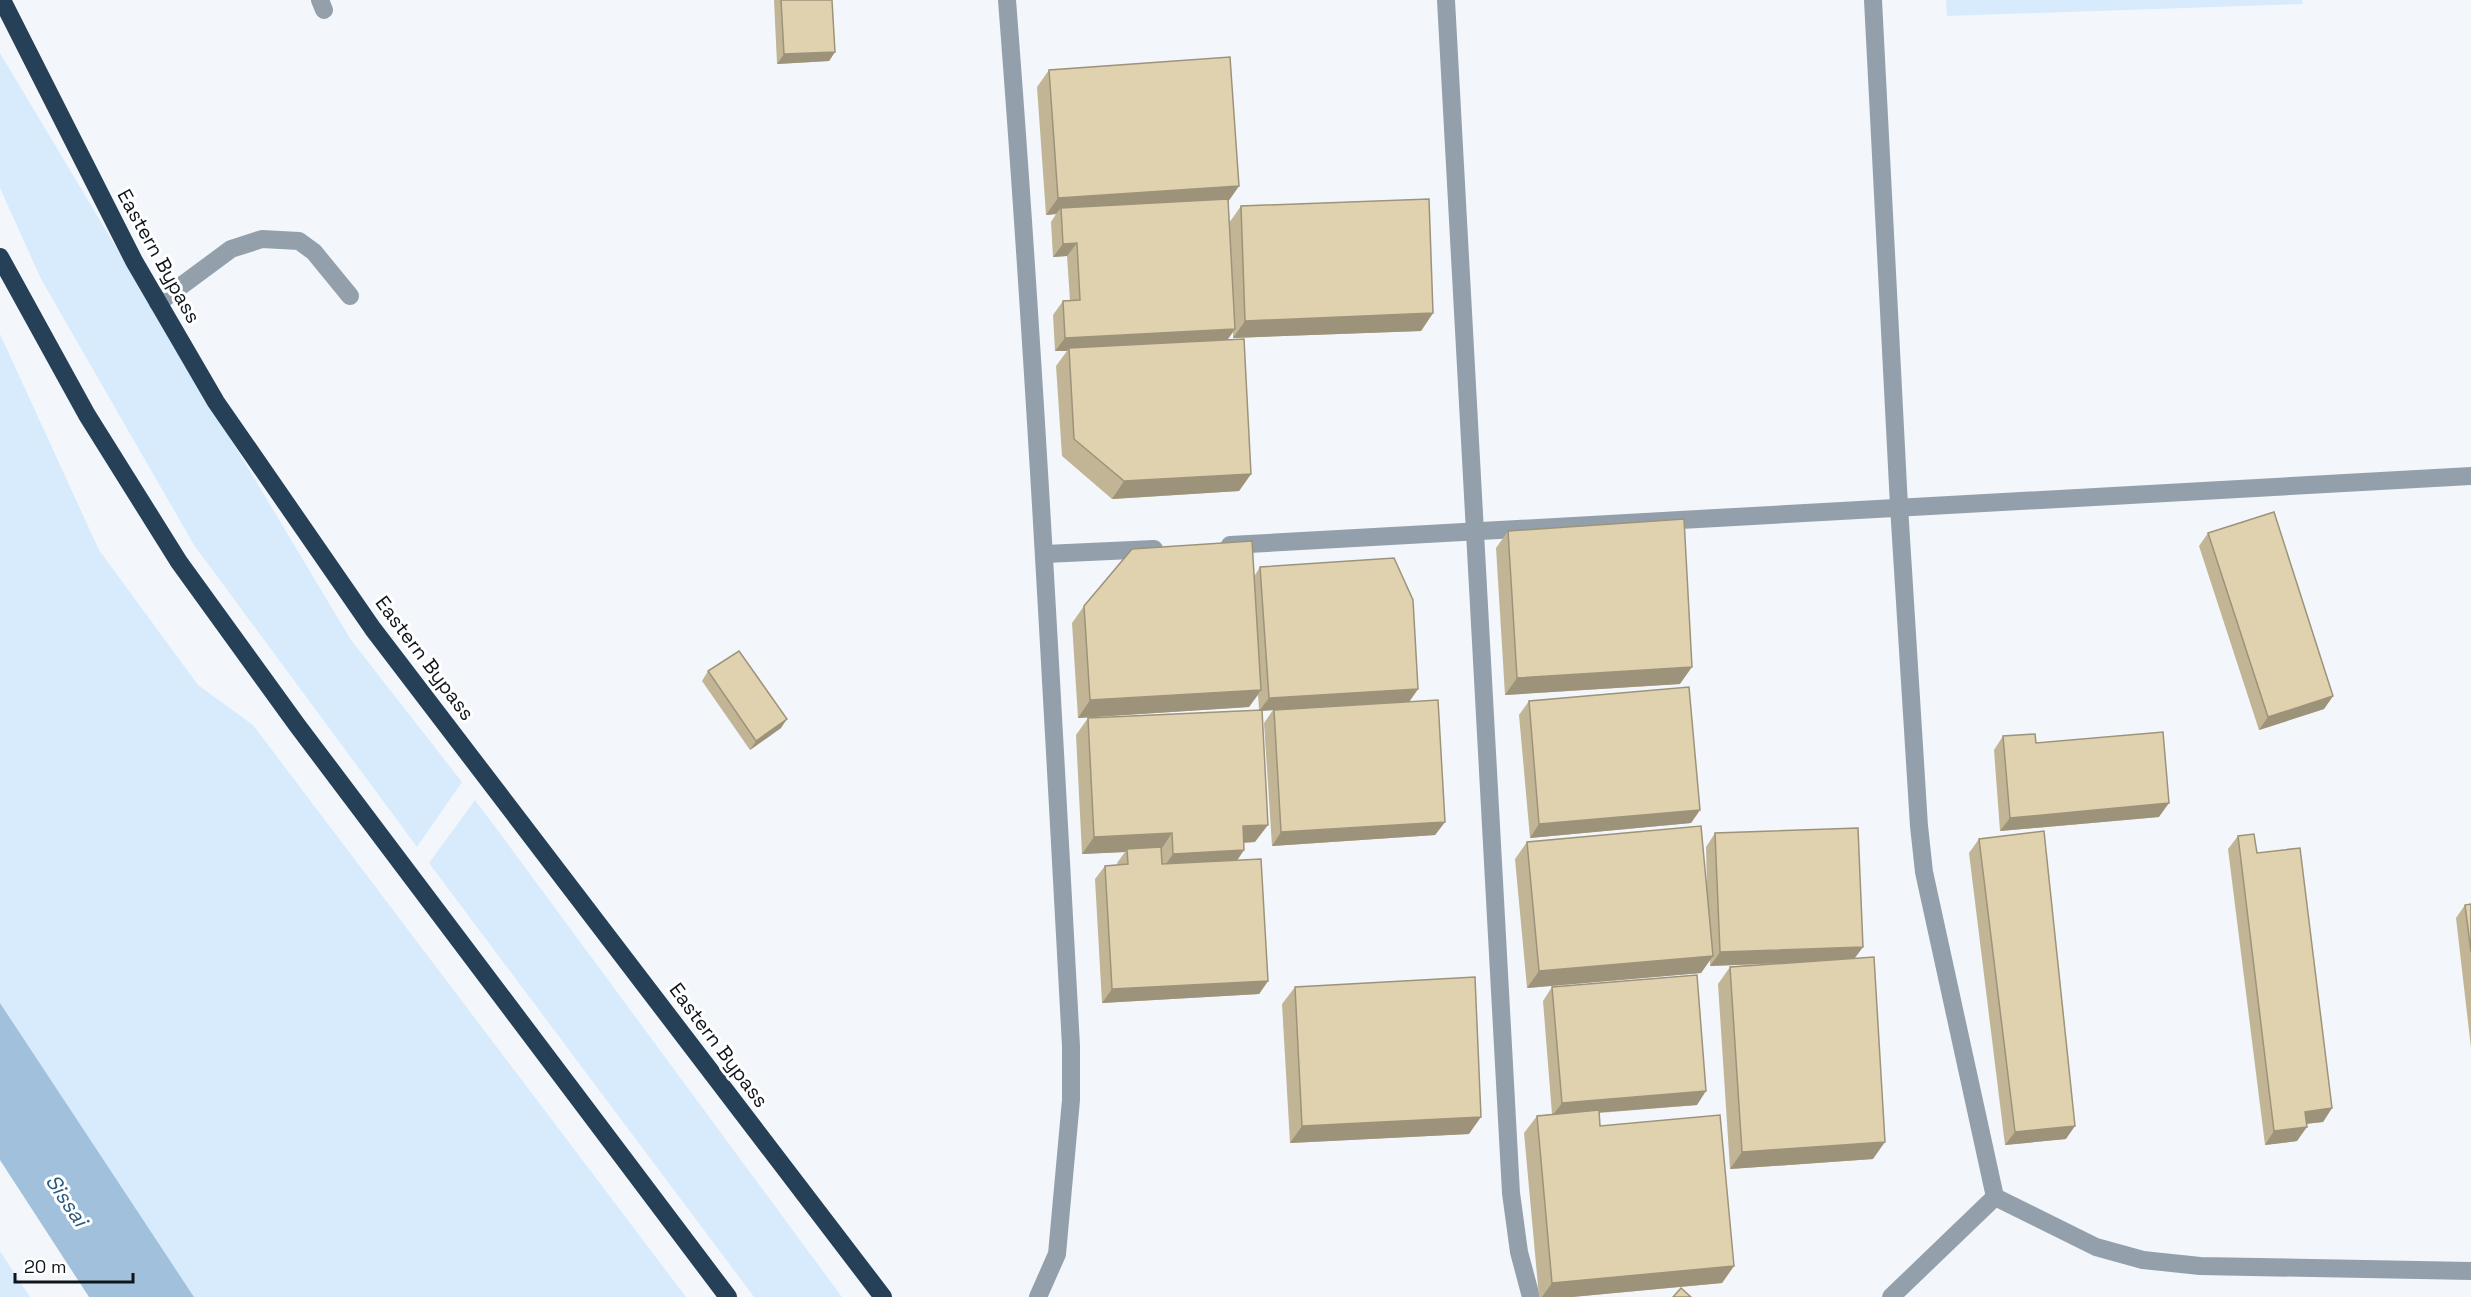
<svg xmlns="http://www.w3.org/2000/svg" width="2471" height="1297" viewBox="0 0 2471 1297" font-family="'Space Grotesk',sans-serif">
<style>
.green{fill:#d7ebfd}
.water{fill:#a1c0db}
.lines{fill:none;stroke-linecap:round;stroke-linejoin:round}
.lane{stroke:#93a0ac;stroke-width:18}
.street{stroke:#93a0ac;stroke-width:18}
.highway{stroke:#264157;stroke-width:18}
.wall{fill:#c1b596}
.shaded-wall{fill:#9d937a}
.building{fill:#e0d2ae;stroke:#9d937a;stroke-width:1.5}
.labels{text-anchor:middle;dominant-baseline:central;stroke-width:6;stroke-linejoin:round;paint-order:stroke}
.street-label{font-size:20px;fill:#0e161c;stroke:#fff}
.water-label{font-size:21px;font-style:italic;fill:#295a7f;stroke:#fff}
</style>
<rect width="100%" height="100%" fill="#f3f7fb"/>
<g class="green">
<polygon points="1946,0 2302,0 2303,4 1947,16"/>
<polygon points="0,53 351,640 462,782 417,847 194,545 41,279 0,188"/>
<polygon points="0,334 99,550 198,685 253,725 686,1297 194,1297 0,1003"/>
<polygon points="475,800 499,832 842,1297 754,1297 429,863"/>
<polygon points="0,1251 30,1297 0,1297"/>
</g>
<polygon class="water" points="0,1003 194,1297 89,1297 0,1160"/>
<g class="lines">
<g class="lane">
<polyline points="320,0 324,10"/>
<polyline points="158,303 231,249 262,239 299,241 314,252 350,296"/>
</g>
<g class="street">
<path d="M1007 0C1034 348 1052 697 1071 1046V1100L1057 1254 1038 1297"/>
<polyline points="1446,0 1511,1193 1519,1252 1531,1297"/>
<polyline points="1873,0 1899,506 1919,826 1924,872 1995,1197"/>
<polyline points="1230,545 2471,476"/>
<polyline points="1045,554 1154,549"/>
<polyline points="1995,1197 2096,1247 2143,1260 2200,1266 2471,1271"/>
<polyline points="1891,1297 1995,1197"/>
</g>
<g class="highway">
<polyline points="2,0 134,261 216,402 373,629 883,1297"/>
<polyline points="0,257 87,415 179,562 297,725 728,1297"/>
</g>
</g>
<g class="wall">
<polygon points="774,0 832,0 835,52 829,61 777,64"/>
<polygon points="1049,70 1239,186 1228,202 1229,223 1241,206 1433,313 1421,331 1233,338 1233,332 1227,340 1251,474 1239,491 1112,499 1062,456 1056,366 1067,351 1055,351 1053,315 1063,301 1070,301 1067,256 1053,257 1051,222 1056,214 1046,215 1037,87"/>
<polygon points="1508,531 1680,684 1505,695 1496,548"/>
<polygon points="2208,533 2333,696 2324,709 2259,730 2199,546"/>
<polygon points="1260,567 1418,689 1409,702 1445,822 1435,835 1272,846 1264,723 1273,710 1262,711 1255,842 1244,843 1244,850 1237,860 1268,981 1259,994 1102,1003 1095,879 1105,866 1118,865 1117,863 1125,852 1082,854 1076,735 1088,718 1259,710 1258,695 1249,707 1078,718 1072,623 1084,606 1255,575"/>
<polygon points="708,671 781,728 750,750 702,681"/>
<polygon points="1529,701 1700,810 1691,823 1530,838 1519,715"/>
<polygon points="2003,736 2036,743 2159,817 2000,831 1994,750"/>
<polygon points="1715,833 1863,947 1855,958 1873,1159 1730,1169 1718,984 1730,967 1790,963 1710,966 1710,960 1701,973 1527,988 1515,859 1527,842 1707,889 1706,847"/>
<polygon points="2238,836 2257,853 2332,1108 2323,1122 2306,1124 2297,1141 2265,1145 2228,849"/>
<polygon points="1979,839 2066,1139 2005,1145 1969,853"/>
<polygon points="2471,904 2471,1048 2456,918 2465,905"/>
<polygon points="1295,987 1469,1134 1290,1143 1282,1004"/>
<polygon points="1552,987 1697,1105 1599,1113 1600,1126 1734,1266 1722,1283 1572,1297 1539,1297 1524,1133 1537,1116 1552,1114 1543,1001"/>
</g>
<g class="shaded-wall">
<polygon points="835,52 829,61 777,64 784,54"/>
<polygon points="1239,186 1227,203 1061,208 1056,214 1046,215 1058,198"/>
<polygon points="1077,243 1067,256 1053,257 1063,244"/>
<polygon points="1433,313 1421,331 1233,338 1245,321"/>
<polygon points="1235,329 1226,342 1069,348 1067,351 1055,351 1065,338"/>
<polygon points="1251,474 1239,491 1112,499 1124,481"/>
<polygon points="1692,667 1680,684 1505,695 1517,678"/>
<polygon points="1418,689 1409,702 1259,711 1269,698"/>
<polygon points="1261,690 1249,707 1078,718 1090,700"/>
<polygon points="2333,696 2324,709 2259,730 2268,717"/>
<polygon points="787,719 781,728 750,750 756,741"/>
<polygon points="2169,803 2159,817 2000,831 2010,818"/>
<polygon points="1700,810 1691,823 1530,838 1539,824"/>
<polygon points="1445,822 1435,835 1272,846 1281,832"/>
<polygon points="1268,825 1255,842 1230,843 1243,826"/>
<polygon points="1172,833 1160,851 1127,849 1125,852 1082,854 1094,837"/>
<polygon points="1244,850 1232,868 1161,871 1173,854"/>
<polygon points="1863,947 1853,960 1710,966 1720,952"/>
<polygon points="1713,956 1701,973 1527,988 1539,971"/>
<polygon points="1268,981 1259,994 1102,1003 1112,989"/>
<polygon points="1706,1091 1697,1105 1552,1116 1562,1103"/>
<polygon points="2332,1108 2323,1122 2295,1125 2305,1112"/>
<polygon points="1481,1117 1469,1134 1290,1143 1302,1126"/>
<polygon points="2075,1126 2066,1139 2005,1145 2015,1132"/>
<polygon points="2307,1127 2297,1141 2265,1145 2274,1131"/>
<polygon points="1885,1142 1873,1159 1730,1169 1742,1152"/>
<polygon points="1734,1266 1722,1283 1572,1297 1542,1297 1552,1283"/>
</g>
<g class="building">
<polygon points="781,0 832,0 835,52 784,54"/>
<polygon points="1230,57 1239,186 1058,198 1049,70"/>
<polygon points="1228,199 1235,329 1065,338 1063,301 1080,300 1077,243 1063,244 1061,208"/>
<polygon points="1429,199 1433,313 1245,321 1241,206"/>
<polygon points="1244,339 1251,474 1124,481 1074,439 1069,348"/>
<polygon points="2274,512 2333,696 2268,717 2208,533"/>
<polygon points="1684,519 1692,667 1517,678 1508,531"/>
<polygon points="1252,541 1261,690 1090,700 1084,606 1132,549"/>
<polygon points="1394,558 1413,600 1418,689 1269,698 1260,567"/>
<polygon points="739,651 787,719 756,741 708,671"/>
<polygon points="1689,687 1700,810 1539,824 1529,701"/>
<polygon points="1438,700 1445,822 1281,832 1274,710"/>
<polygon points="1262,710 1268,825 1243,826 1244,850 1173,854 1172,833 1094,837 1088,718"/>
<polygon points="2163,732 2169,803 2010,818 2003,736 2035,734 2036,743"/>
<polygon points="1701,826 1713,956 1539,971 1527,842"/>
<polygon points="1858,828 1863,947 1720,952 1715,833"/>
<polygon points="2044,831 2075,1126 2015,1132 1979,839"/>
<polygon points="2254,834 2257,853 2300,848 2332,1108 2305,1112 2307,1127 2274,1131 2238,836"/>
<polygon points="1161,847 1162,864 1261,859 1268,981 1112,989 1105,866 1128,864 1127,849"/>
<polygon points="2471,904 2471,952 2465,905"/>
<polygon points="1874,957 1885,1142 1742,1152 1730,967"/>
<polygon points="1697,975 1706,1091 1562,1103 1552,987"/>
<polygon points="1475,977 1481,1117 1302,1126 1295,987"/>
<polygon points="1599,1110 1600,1126 1720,1115 1734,1266 1552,1283 1537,1116"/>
<polygon points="1681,1288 1691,1297 1673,1297"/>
</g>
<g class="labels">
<g class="street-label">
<text transform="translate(159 256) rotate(61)">Eastern Bypass</text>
<text transform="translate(425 658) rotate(53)">Eastern Bypass</text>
<text transform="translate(719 1045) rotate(53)">Eastern Bypass</text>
</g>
<g class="water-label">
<text transform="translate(67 1200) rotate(56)">Sissai</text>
</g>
</g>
<path d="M15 1273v9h118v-9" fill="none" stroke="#0e161c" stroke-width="3"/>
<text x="24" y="1273" font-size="18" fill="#0e161c" stroke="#ffffff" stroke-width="4.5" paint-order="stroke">20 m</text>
</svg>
